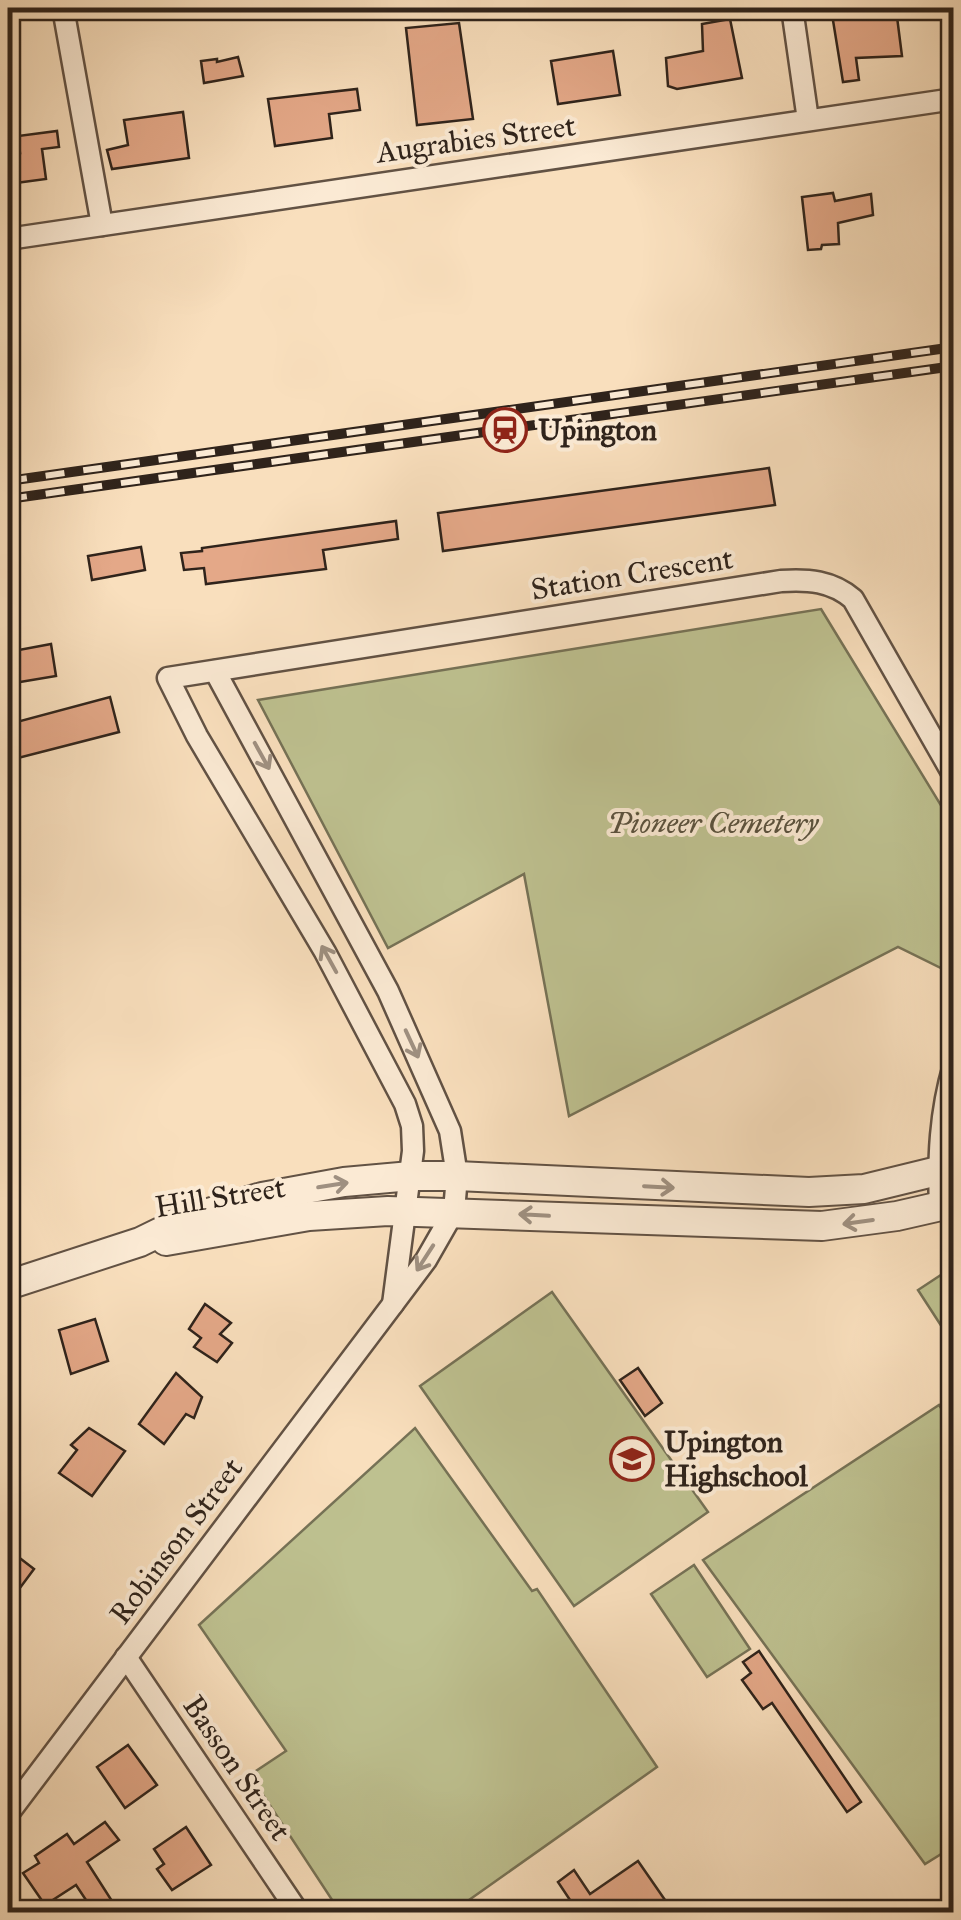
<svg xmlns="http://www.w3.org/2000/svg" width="961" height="1920" viewBox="0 0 961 1920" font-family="'IM FELL Great Primer',serif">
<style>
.green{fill:#bec190;stroke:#767256;stroke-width:2.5}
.building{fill:#e4a888;stroke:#2f231b;stroke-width:2.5}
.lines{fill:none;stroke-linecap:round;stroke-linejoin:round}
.minor-casing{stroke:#625244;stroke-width:25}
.tertiary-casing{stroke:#625244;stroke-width:32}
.minor{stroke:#fbead4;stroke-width:20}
.tertiary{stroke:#fbead4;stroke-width:28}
.rail-casing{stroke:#2f231b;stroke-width:10}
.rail{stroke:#fbead4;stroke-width:6;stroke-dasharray:19;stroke-linecap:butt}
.oneway{stroke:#9f9081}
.labels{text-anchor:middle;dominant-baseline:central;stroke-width:8;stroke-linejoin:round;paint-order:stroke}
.street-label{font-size:30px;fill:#2f231b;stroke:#fbead4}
.poi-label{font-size:30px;font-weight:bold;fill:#2f231b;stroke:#fbead4;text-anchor:start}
.park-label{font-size:30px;font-style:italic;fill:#5a523e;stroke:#fbead4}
</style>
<rect width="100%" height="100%" fill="#f9dfbd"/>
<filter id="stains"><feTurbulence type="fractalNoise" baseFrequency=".002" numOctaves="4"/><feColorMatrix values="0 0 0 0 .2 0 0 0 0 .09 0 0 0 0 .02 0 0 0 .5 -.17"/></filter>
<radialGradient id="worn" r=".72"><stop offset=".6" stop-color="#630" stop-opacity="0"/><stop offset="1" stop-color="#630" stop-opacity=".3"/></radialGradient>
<g class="green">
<polygon points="821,609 953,825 954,954 947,971 898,947 569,1116 524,874 388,948 258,700"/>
<polygon points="953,1267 953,1344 918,1290"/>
<polygon points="552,1292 708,1512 574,1606 420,1386"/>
<polygon points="939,1405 954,1427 954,1846 925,1864 703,1560"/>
<polygon points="415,1428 532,1591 537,1589 657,1767 452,1912 340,1912 250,1775 286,1751 199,1625"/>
<polygon points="694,1565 750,1649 707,1677 651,1594"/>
</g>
<g class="building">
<polygon points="831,8 854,8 855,14 896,9 902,56 856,58 859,80 843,82"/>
<polygon points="730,19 742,78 677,89 668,86 666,58 703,51 702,24"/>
<polygon points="459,23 473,119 417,125 406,28"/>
<polygon points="613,51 620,95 558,104 551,61"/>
<polygon points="238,57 243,76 204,83 201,61 217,59 217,62"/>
<polygon points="357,89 360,110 329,114 332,138 275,146 268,99"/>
<polygon points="183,112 189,158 112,169 107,150 128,145 124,120"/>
<polygon points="57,131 59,147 42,149 46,179 8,184 8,154 20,153 18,136"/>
<polygon points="833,193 835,201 871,194 873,215 838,223 839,244 822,245 821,249 808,250 802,197"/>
<polygon points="769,468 775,505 443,551 438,513"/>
<polygon points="396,521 398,539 323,550 326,569 206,584 204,568 184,570 181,553 202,551 202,548"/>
<polygon points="141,547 145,570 92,580 88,556"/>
<polygon points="51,644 56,676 8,684 8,652"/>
<polygon points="110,697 119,732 18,758 16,750 8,752 8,734 12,733 9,724"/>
<polygon points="205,1304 231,1323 220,1334 232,1343 217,1362 194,1347 201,1338 189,1329"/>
<polygon points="95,1319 108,1361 71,1374 59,1330"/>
<polygon points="638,1368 662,1403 645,1416 620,1380"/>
<polygon points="176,1373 202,1397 194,1418 186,1414 164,1444 139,1424"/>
<polygon points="89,1428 125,1451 92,1496 59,1473 77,1450 71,1445"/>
<polygon points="8,1549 34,1569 8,1604"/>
<polygon points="759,1651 861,1802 847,1812 772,1703 763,1709 742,1680 751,1673 743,1662"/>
<polygon points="128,1745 157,1785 125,1808 97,1767"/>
<polygon points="105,1822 119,1840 87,1862 119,1912 94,1912 76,1885 45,1905 23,1873 39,1863 35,1856 67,1834 74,1844"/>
<polygon points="186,1827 211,1865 172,1890 157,1869 164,1864 154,1849"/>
<polygon points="638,1861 665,1900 647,1912 641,1912 636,1905 625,1912 578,1912 558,1882 574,1870 590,1894"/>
</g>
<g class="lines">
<g class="minor-casing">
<g id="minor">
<polyline points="63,8 102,225"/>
<polyline points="792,8 808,120"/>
<polyline points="8,239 954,99"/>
<path d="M940 1207C938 1159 940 1112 954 1065"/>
<path d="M393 1304 413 1151 412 1126 405 1104 325 952 197 736 168 678 781 581C808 579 832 581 853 599L954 776"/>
<polyline points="126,1657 298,1912"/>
<polyline points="8,1814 393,1304 426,1260 454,1211 457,1176 450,1131 388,991 215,671"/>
</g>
</g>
<g class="tertiary-casing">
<g id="tertiary">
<polyline points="166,1241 309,1216 388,1211 822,1226 897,1216 954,1203"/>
<polyline points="8,1285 140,1242 185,1220 262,1197 344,1182 411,1176 457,1176 809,1192 864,1189 954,1167"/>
</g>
</g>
<use href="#minor" class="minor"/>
<use href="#tertiary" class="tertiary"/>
<g class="rail-casing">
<g id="rail">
<polyline points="8,481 954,347"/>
<polyline points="8,499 954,366"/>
</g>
</g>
<use href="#rail" class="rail"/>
</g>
<defs><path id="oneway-shaft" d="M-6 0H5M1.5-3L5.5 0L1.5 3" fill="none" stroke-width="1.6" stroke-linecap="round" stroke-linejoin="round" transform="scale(2.5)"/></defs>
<g class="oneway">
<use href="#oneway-shaft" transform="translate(262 756) rotate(61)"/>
<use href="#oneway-shaft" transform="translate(329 959) rotate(-119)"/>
<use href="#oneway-shaft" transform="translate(412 1044) rotate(65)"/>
<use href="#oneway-shaft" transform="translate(333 1185) rotate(-9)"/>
<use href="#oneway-shaft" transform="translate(659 1187) rotate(3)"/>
<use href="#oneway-shaft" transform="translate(534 1215) rotate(-177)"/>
<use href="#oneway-shaft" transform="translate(858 1222) rotate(172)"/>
<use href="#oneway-shaft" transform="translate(425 1258) rotate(123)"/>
</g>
<defs>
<g id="station-ring" transform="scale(2.25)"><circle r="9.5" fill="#fbead4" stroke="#8f2418" stroke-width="1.5"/><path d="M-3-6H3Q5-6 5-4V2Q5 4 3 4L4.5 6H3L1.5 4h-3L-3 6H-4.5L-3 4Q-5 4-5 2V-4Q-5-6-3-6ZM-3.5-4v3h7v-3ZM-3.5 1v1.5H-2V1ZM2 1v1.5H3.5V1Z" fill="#8f2418"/></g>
<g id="university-ring" transform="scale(2.25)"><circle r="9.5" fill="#fbead4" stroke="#8f2418" stroke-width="1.5"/><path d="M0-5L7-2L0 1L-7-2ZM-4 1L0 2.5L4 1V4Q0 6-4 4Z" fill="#8f2418"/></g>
</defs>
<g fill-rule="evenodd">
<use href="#station-ring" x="505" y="430"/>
<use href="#university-ring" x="632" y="1459"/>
</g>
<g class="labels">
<g class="street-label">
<text transform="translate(476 139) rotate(-8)">Augrabies Street</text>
<text transform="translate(632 574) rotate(-9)">Station Crescent</text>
<text transform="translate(220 1197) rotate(-9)">Hill Street</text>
<text transform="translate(176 1541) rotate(-53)">Robinson Street</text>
<text transform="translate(237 1768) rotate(56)">Basson Street</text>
</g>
<g class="poi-label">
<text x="538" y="430">Upington</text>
<text x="664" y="1442">Upington<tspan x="664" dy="34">Highschool</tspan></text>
</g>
<g class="park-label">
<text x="713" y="823">Pioneer Cemetery</text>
</g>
</g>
<rect width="961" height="1920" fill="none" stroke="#f9dfbd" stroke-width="40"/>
<rect x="10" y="10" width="941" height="1900" fill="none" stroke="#2f231b" stroke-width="5"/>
<rect x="20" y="20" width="921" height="1880" fill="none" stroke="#2f231b" stroke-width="2.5"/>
<rect width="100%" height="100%" filter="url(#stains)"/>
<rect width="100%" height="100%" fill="url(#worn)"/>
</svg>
